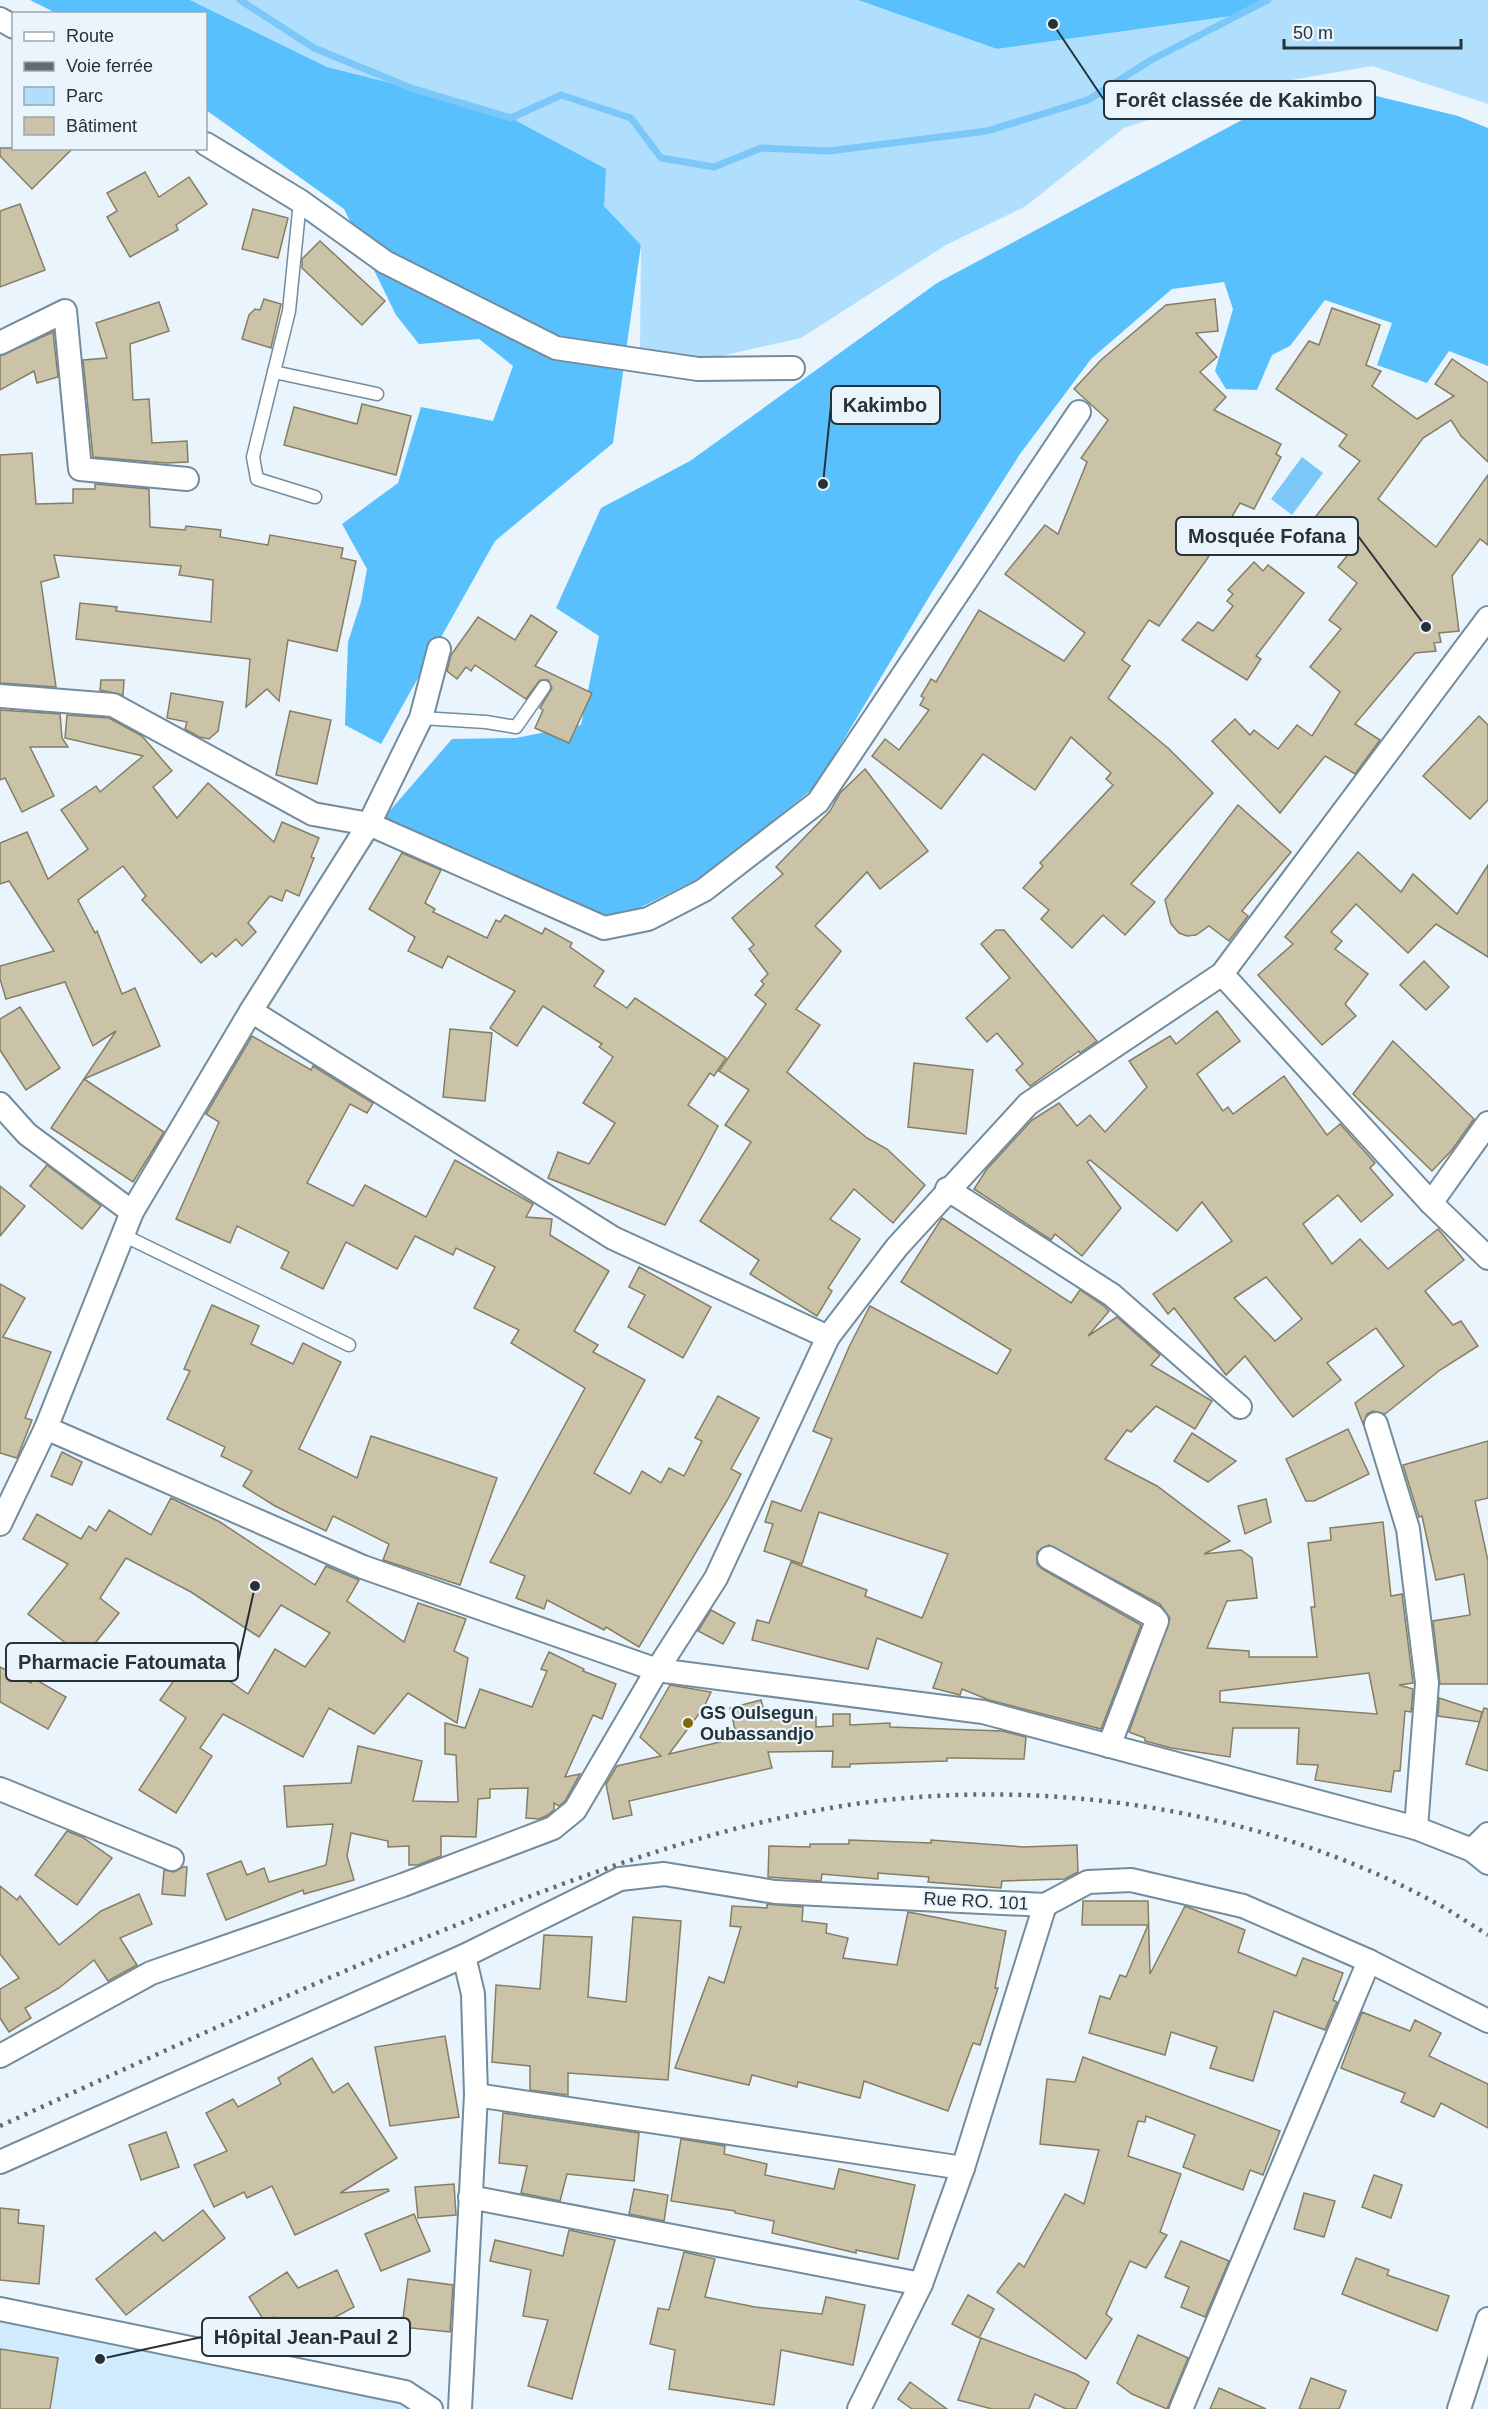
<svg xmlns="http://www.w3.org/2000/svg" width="1488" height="2409" viewBox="0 0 1488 2409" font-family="Arial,sans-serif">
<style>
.built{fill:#cfebfd}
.green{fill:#b0dffe}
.forest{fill:#58c0fc}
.water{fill:#7bc8f8}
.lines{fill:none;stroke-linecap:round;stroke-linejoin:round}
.stream{stroke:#7bc8f8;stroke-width:7}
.building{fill:#cbc3a8;stroke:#857e64;stroke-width:1.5;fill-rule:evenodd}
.lane-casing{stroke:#738c9d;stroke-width:15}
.street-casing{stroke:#738c9d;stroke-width:26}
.lane{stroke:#fff;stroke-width:12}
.street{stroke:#fff;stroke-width:22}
.rail{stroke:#606b72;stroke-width:4.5;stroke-dasharray:3 6;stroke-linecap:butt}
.poi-dot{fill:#806900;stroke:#eaf4fc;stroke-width:2}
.labels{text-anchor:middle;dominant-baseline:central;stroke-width:4.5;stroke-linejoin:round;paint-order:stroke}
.poi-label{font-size:18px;font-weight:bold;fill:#263138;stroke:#eaf4fc;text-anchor:start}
.street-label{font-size:18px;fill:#263138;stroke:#eaf4fc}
.leader{fill:none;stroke:#263138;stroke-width:2}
.callout-dot{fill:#263138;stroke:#eaf4fc;stroke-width:2}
.callout{fill:#eaf4fc;stroke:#263138;stroke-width:2}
.callout-label{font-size:20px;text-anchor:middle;font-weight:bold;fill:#263138}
</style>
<rect width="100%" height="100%" fill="#eaf4fc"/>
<polygon class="built" points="0,2319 401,2399 408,2409 0,2409"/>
<polygon class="green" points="190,0 858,0 997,49 1239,15 1268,0 1488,0 1488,104 1372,66 1239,89 1124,128 1026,206 946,245 801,338 703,360 640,350 641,245 604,206 411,88 327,67"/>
<g class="forest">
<polygon points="30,0 190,0 327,67 411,88 511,118 606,169 604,206 641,245 613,443 495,541 381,744 345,725 348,642 361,602 367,569 342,524 398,483 421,407 493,421 513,366 479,339 419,344 396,315 344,209 206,110 206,14 56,13"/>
<polygon points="858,0 1268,0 1239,15 997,49"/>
<polygon points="1356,91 1458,116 1488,128 1488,366 1449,351 1427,383 1377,365 1392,323 1325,300 1290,346 1272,355 1257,390 1226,389 1215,371 1233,309 1224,282 1172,289 1091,359 1020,454 932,592 816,786 710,873 613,921 380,822 452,739 516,738 581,725 599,636 556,608 601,508 690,461 937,283 1255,113"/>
</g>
<polygon class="water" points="1302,457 1323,473 1292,515 1271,499"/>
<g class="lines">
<polyline class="stream" points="240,0 314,48 411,88 511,118 561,95 631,118 661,158 714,167 761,148 829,151 987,131 1088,100 1151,60 1268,0"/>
</g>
<g class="building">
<polygon points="0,148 73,148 32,189 0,156"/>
<polygon points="145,172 159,197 189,177 207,204 176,225 178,230 130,257 107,217 117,211 107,193"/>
<polygon points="20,204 45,270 0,287 0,211"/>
<polygon points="253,209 288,218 278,258 242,249"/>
<polygon points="320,241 385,301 362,325 302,268 302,259"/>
<polygon points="264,299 281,304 271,348 242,339 249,315 255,309 260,310"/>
<polygon points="1215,299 1218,331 1196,333 1217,357 1200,372 1226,397 1214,410 1281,444 1276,454 1281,457 1254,509 1240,503 1207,559 1159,626 1149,620 1122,660 1130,666 1108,698 1168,748 1213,793 1131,884 1155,902 1125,935 1103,915 1072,948 1041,919 1049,910 1023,888 1043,866 1040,863 1113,785 1106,779 1111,773 1071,737 1035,790 983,754 941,809 872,756 885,739 899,750 929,710 920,705 924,698 921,696 931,679 936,682 979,610 1064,661 1085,633 1005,574 1045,525 1058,534 1087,462 1081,458 1108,420 1074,389 1101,360 1166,305"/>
<polygon points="159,302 169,331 130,344 133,400 149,399 152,443 187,441 188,462 166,463 93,457 83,360 107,358 96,323"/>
<polygon points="1332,308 1380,325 1366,365 1381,371 1372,386 1417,419 1454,396 1435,384 1452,359 1488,383 1488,462 1461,436 1451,420 1423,438 1378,499 1436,547 1488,475 1488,545 1480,539 1452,576 1459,631 1439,633 1441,642 1434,643 1436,651 1415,653 1355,724 1380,740 1355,774 1325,756 1280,813 1212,741 1235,719 1250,735 1254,730 1278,749 1297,725 1312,736 1340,692 1310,667 1341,629 1329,620 1357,583 1338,567 1351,551 1312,521 1360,461 1339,446 1347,435 1276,389 1309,341 1319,345"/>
<polygon points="53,332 58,377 37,383 34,371 0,390 0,356"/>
<polygon points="362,404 411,416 396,475 284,445 294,407 357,424"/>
<polygon points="32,453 36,504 73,503 73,489 95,489 95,484 149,489 150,527 185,530 186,526 221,530 220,537 268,545 270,535 343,548 341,558 356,561 337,651 288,640 279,701 267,689 246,707 250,659 76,639 80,603 117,607 116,611 211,622 213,580 179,575 181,566 54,555 59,577 41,582 56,687 0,683 0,455"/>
<polygon points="1254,562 1263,571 1268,565 1304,593 1256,656 1261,659 1247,680 1182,640 1198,622 1213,631 1233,606 1227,601 1233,594 1228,590"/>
<polygon points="531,615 557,632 535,666 592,693 569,743 535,728 543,710 540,708 552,688 548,680 540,680 526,699 475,665 471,671 466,667 457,679 447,671 451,655 478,617 515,640"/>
<polygon points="101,680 124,680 123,695 100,690"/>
<polygon points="171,693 223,702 218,731 209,739 199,737 185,729 187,722 167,718"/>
<polygon points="0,710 60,714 62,738 68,747 30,747 54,796 22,812 5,778 0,780"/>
<polygon points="290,711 331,720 317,784 276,775"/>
<polygon points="67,715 109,718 142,736 172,771 153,787 177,818 208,783 274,842 282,822 319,838 311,857 314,858 299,896 286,890 282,901 270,896 248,923 256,932 242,946 236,939 216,957 212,953 201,963 142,900 146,896 123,866 78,900 95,933 97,931 122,994 135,988 160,1046 84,1079 116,1031 93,1046 65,982 6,999 0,979 0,966 54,951 9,881 0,884 0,843 27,832 48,879 88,849 61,810 96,786 100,792 143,756 65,738"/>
<polygon points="1479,716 1488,725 1488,800 1470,819 1423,776"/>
<polygon points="865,769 928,851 880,889 867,872 815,926 841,951 796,1009 820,1025 787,1072 867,1138 887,1149 925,1185 893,1223 854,1189 830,1219 860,1239 828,1288 832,1291 817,1316 750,1274 759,1260 700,1221 751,1142 725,1125 749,1090 719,1071 766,1004 755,995 764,984 761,981 768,974 749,949 754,945 732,918 783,874 776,867 830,811 840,793"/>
<polygon points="1238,805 1291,852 1242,911 1248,916 1229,941 1209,926 1196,935 1187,936 1179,933 1171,924 1165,900"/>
<polygon points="1358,852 1401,892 1413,874 1457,914 1488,865 1488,957 1436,924 1408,953 1356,904 1331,932 1342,941 1335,949 1368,974 1345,1004 1356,1016 1322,1045 1258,975 1293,944 1285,937"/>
<polygon points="402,853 441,870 425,903 435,909 433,912 487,938 496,920 500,922 505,915 542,934 545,928 572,943 570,947 604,971 594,986 627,1008 635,998 726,1058 714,1076 710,1073 688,1105 718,1126 665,1225 548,1178 558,1152 589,1164 615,1123 583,1103 613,1057 599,1047 602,1044 543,1006 517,1046 490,1028 515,991 448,956 442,968 408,951 415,937 369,909"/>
<polygon points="996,930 1004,930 1097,1041 1080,1053 1079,1051 1030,1086 1016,1070 1023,1064 997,1033 987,1042 966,1018 1010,978 981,944"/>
<polygon points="1424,961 1449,987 1426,1010 1400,985"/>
<polygon points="20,1007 60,1068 26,1090 0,1050 0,1019"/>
<path d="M1217 1011 1240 1041 1197 1074 1223 1111 1228 1107 1233 1114 1284 1076 1327 1135 1340 1124 1375 1163 1370 1168 1393 1195 1361 1222 1338 1195 1303 1224 1332 1264 1360 1239 1388 1269 1438 1229 1464 1260 1425 1291 1453 1325 1461 1321 1478 1346 1440 1370 1385 1414 1373 1411 1367 1414 1363 1424 1355 1403 1404 1366 1376 1328 1327 1363 1341 1380 1293 1417 1245 1356 1226 1375 1174 1308 1168 1314 1153 1294 1232 1241 1202 1202 1177 1231 1090 1160 1087 1162 1121 1208 1082 1256 1055 1234 1051 1240 974 1189 987 1169 1032 1120 1059 1103 1077 1126 1090 1115 1105 1132 1147 1087 1129 1061 1170 1036 1176 1044ZM1266 1277 1302 1319 1275 1341 1234 1298Z"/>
<polygon points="450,1029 492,1033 485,1101 443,1097"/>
<polygon points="252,1036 311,1070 313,1066 373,1103 367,1113 350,1104 307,1183 353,1206 365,1185 426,1217 455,1160 533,1204 526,1217 552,1219 550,1235 609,1271 574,1331 598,1345 593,1352 645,1380 594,1473 630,1494 642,1471 661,1483 669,1468 684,1476 702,1441 695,1438 718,1396 759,1418 731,1469 741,1474 728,1499 639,1647 606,1627 604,1630 547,1600 544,1609 516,1598 525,1576 490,1562 585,1388 511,1343 519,1330 474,1308 495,1267 456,1248 453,1255 415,1236 397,1269 346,1242 323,1289 281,1268 289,1252 237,1226 230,1243 176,1219 219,1122 206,1114"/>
<polygon points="1393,1041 1474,1119 1452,1150 1432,1171 1353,1094"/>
<polygon points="914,1063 973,1070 966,1134 908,1127"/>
<polygon points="84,1079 164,1132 133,1182 51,1128"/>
<polygon points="47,1165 101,1206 82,1229 30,1186"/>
<polygon points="0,1186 25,1206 0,1236"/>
<path d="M942 1218 1071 1303 1080 1290 1104 1306 1109 1311 1088 1336 1117 1317 1160 1355 1151 1365 1212 1401 1195 1429 1156 1406 1131 1432 1127 1430 1105 1459 1157 1486 1230 1541 1204 1554 1241 1550 1252 1558 1257 1598 1227 1601 1207 1648 1249 1651V1657H1317L1311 1607H1315L1308 1543 1331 1540 1330 1528 1383 1522 1391 1596 1402 1594 1413 1683 1399 1685 1413 1689 1411 1712 1405 1711 1400 1771H1394L1391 1792 1315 1780 1318 1765 1297 1764 1299 1728H1233L1230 1757 1171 1748 1145 1741V1738L1129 1732 1170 1618 1160 1604 1049 1545 1037 1552V1564L1042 1569 1141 1625 1101 1729 989 1700 962 1689 960 1695 933 1688 942 1663 877 1638 868 1669 752 1640 757 1620 769 1623 791 1562 867 1590 865 1596 922 1618 948 1554 819 1512 802 1564 764 1551 773 1524 765 1522 772 1501 801 1511 832 1439 813 1431 849 1347 870 1306 997 1374 1011 1350 901 1282ZM1369 1673 1377 1714 1220 1702V1691Z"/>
<polygon points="639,1267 711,1307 683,1358 628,1327 645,1295 629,1287"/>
<polygon points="0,1284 25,1298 3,1337 51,1352 25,1418 32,1420 17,1458 0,1453"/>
<polygon points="212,1305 259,1326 251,1344 293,1364 303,1343 341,1362 299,1449 357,1478 371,1436 497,1478 460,1585 383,1560 389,1544 333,1516 326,1531 275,1506 243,1486 252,1471 221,1456 225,1447 167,1419 190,1371 184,1369"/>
<polygon points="1348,1429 1369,1474 1314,1501 1306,1501 1286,1459"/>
<polygon points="1192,1433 1236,1461 1208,1482 1174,1461"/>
<polygon points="1488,1441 1488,1498 1475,1501 1488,1561 1488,1684 1440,1684 1433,1621 1470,1615 1464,1574 1436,1580 1422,1516 1419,1517 1403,1465"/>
<polygon points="62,1452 82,1462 72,1485 51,1476"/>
<polygon points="171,1498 220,1522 315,1585 326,1566 359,1580 347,1601 404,1642 418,1603 466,1619 454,1651 468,1658 457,1723 408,1693 374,1734 329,1708 303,1757 223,1714 200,1748 212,1756 176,1813 139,1790 186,1718 160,1700 192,1655 248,1694 275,1649 305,1667 330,1633 281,1605 259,1637 191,1592 126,1558 100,1598 119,1613 84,1657 28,1614 68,1564 23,1539 37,1514 81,1539 89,1526 96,1531 109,1510 151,1535"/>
<polygon points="1266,1499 1271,1522 1245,1534 1238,1506"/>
<polygon points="711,1610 735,1623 723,1644 698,1631"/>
<polygon points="549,1652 584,1669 583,1671 616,1684 602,1719 593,1715 565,1777 580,1774 565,1801 559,1806 554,1803 554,1810 546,1816 539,1819 526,1818 528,1788 490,1789 490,1798 478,1799 476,1837 441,1836 441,1856 418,1865 409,1865 409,1846 388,1847 388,1841 351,1833 347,1856 354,1880 304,1894 303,1890 226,1920 207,1874 241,1861 247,1875 264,1868 269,1882 326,1865 333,1824 287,1827 284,1786 351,1783 358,1746 422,1761 413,1801 458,1802 456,1755 445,1754 445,1723 465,1728 480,1689 532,1707 547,1671 541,1669"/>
<polygon points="0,1667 31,1683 33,1678 66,1697 48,1729 0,1702"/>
<polygon points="670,1685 711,1692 704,1707 669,1754 737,1738 730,1708 761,1700 766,1718 816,1717 816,1727 833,1726 833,1714 850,1714 850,1725 890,1723 890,1727 1002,1731 1026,1737 1024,1759 956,1758 947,1758 947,1761 850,1764 850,1767 832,1767 833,1751 768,1752 772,1768 629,1801 632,1815 613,1819 606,1784 617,1766 661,1756 640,1737"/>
<polygon points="1439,1698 1482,1712 1480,1722 1438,1716"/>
<polygon points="1484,1708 1488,1709 1488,1771 1466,1764"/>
<polygon points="67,1831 82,1837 112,1858 77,1905 35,1875"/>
<polygon points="849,1840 931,1843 931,1840 1023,1847 1077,1845 1078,1872 1065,1879 1002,1881 1001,1888 928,1882 929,1877 878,1873 878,1879 822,1874 821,1881 768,1877 769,1846 810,1847 810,1844 849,1844"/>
<polygon points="183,1867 187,1867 185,1896 162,1894 164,1870 174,1872"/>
<polygon points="0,1886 17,1900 20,1896 59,1945 101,1911 139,1894 152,1924 120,1938 137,1965 108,1981 94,1960 59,1988 25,2008 31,2018 9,2032 0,2018 0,1989 19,1978 0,1954"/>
<polygon points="1083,1901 1148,1901 1150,1974 1185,1906 1245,1930 1238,1952 1296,1976 1303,1958 1343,1973 1333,2000 1337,2002 1325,2030 1274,2011 1253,2081 1210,2068 1217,2047 1171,2032 1165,2055 1089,2033 1100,1996 1110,1999 1120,1975 1126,1977 1148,1925 1082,1925"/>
<polygon points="767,1904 803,1907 802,1921 827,1924 826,1933 848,1938 843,1958 897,1965 908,1912 1006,1931 995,1988 998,1988 980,2045 973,2043 948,2111 864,2081 860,2098 798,2082 797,2087 752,2075 749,2085 675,2068 709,1977 724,1983 741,1927 730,1926 732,1906 767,1908"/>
<polygon points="633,1917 681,1921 668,2080 568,2073 568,2095 530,2090 530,2066 492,2062 496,1985 540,1989 544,1935 592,1937 588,1997 626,2002"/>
<polygon points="1362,2012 1410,2031 1415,2020 1441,2033 1429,2056 1488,2084 1488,2128 1441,2103 1434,2117 1401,2102 1405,2093 1341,2068"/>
<polygon points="445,2036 459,2117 390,2126 375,2047"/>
<polygon points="1083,2057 1280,2131 1263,2175 1250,2170 1243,2190 1183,2167 1195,2135 1146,2116 1145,2122 1138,2121 1128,2156 1181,2174 1160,2232 1167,2235 1146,2268 1130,2261 1106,2314 1112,2319 1086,2359 997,2292 1019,2263 1024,2267 1065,2194 1084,2204 1099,2150 1040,2144 1047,2079 1075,2082"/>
<polygon points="312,2058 333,2093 348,2083 397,2158 340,2193 388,2189 389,2191 295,2235 272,2186 247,2198 244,2192 214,2207 194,2165 227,2151 206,2113 233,2099 238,2107 281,2084 278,2078"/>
<polygon points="503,2113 639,2133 634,2181 567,2174 560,2201 521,2193 527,2166 499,2163"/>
<polygon points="166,2132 179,2167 141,2180 129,2145"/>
<polygon points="681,2139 725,2146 724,2154 767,2164 765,2175 834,2189 839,2169 915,2185 898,2259 856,2250 856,2253 772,2233 774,2221 735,2213 735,2211 671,2201"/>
<polygon points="1374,2175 1402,2185 1391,2218 1362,2207"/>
<polygon points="454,2184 456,2215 418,2218 415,2187"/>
<polygon points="634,2189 668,2195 664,2221 629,2214"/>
<polygon points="1304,2193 1335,2201 1324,2237 1294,2229"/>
<polygon points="0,2208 19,2210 18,2223 44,2226 39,2284 0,2280"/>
<polygon points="203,2210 225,2238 126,2315 96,2279 155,2232 163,2241"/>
<polygon points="414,2214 430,2251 381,2271 365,2234"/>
<polygon points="569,2230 615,2240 572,2399 528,2386 548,2320 523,2316 531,2270 490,2261 495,2240 563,2256"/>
<polygon points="1181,2241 1229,2261 1205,2317 1181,2307 1189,2287 1165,2277"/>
<polygon points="684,2252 715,2259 705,2297 755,2307 822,2314 826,2297 865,2305 853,2365 781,2350 774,2405 669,2389 675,2350 650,2344 658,2308 669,2310"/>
<polygon points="1356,2258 1389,2270 1387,2275 1449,2296 1437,2331 1342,2294"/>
<polygon points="337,2270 354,2307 306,2333 304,2330 297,2335 291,2326 284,2331 274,2317 265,2322 249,2297 287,2272 298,2288"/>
<polygon points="408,2279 453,2285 450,2332 402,2327"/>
<polygon points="968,2295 994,2309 979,2338 952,2324"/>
<polygon points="1138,2335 1188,2358 1167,2409 1132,2394 1117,2383"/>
<polygon points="981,2338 1076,2374 1089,2382 1076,2409 1066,2409 1035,2394 1029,2409 992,2409 958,2400"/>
<polygon points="0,2349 58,2358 50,2409 0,2409"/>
<polygon points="1311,2378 1346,2391 1339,2409 1299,2409"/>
<polygon points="910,2382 947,2409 912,2409 898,2399"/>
<polygon points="1219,2388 1266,2409 1210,2409"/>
</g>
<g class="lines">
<g class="lane-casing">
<g id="lane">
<polyline points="300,201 289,311 253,457 257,479 315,497"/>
<polyline points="274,372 377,394"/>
<polyline points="421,718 486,722 516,727 544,687"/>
<polyline points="123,1235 349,1345"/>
</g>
</g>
<g class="street-casing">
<g id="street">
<polyline points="0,19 14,27"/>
<polyline points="206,144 300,201 385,262 556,348 698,369 793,368"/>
<polyline points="0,343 65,311 80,469 187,479"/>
<polyline points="0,696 113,705 313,814 369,824 604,928 648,919 704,890 818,802 1079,412"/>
<polyline points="1222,974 1431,1203 1488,1258"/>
<polyline points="251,1011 613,1238 828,1337"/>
<polyline points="0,1104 27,1134 132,1212"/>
<polyline points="947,1189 1112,1295 1240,1407"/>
<polyline points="1431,1203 1488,1123"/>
<polyline points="1376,1424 1408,1529 1427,1683 1416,1828"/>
<polyline points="46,1428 363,1567 657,1670 983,1712 1416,1828 1472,1850 1488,1863"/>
<polyline points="0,1524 46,1428 132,1212 251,1011 369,824 421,718 439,649"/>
<polyline points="1049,1558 1153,1616 1157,1621 1109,1746"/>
<polyline points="0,1789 172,1859"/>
<polyline points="1472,1850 1488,1834"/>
<polyline points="0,2056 151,1973 403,1885 553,1828 575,1810 657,1670 716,1578 828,1337 897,1247 1028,1104 1222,974 1488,618"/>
<polyline points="476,2095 963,2168"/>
<polyline points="0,2162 464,1956"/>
<polyline points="470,2197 921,2284"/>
<polyline points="0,2309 405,2392 431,2409"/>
<polyline points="460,2409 476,2095 473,1994 464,1956 620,1879 664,1874 775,1892 1045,1905 1088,1882 1131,1880 1243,1906 1369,1961 1488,2021"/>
<polyline points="859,2409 921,2284 963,2168 1045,1905"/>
<polyline points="1181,2409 1369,1961"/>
<polyline points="1459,2409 1488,2319"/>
</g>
</g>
<use href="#lane" class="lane"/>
<use href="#street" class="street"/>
<path class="rail" d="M0 2126C154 2056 307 1984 464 1922 580 1876 696 1833 819 1810 1020 1772 1253 1804 1434 1902 1453 1912 1470 1924 1488 1935"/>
</g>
<circle class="poi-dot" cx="688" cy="1723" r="6"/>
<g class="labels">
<g class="poi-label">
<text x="700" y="1713">GS Oulsegun<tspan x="700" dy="21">Oubassandjo</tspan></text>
</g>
<g class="street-label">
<text transform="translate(976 1901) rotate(3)">Rue RO. 101</text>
</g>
</g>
<path class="leader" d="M1053 24L1104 100M823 484L831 405M1426 627L1358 536M255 1586L238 1662M100 2359L202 2337"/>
<g class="callout-dot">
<circle cx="1053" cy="24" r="6"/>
<circle cx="823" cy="484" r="6"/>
<circle cx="1426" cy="627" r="6"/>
<circle cx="255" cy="1586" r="6"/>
<circle cx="100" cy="2359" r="6"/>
</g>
<g class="callout">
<rect x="1104" y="81" width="271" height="38" rx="6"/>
<rect x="831" y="386" width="109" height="38" rx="6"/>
<rect x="1176" y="517" width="182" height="38" rx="6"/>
<rect x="6" y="1643" width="232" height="38" rx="6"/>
<rect x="202" y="2318" width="208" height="38" rx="6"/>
</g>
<g class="callout-label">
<text x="1239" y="107">Forêt classée de Kakimbo</text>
<text x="885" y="412">Kakimbo</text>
<text x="1267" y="543">Mosquée Fofana</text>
<text x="122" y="1669">Pharmacie Fatoumata</text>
<text x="306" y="2344">Hôpital Jean-Paul 2</text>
</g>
<rect x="12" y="12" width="195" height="138" fill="#eaf4fc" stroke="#9ca6ae" stroke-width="1.5"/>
<rect x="24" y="32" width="30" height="9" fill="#ffffff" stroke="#9ca6ae" stroke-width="1.5"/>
<text x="66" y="42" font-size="18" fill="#263138">Route</text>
<rect x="24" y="62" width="30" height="9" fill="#606b72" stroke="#9ca6ae" stroke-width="1.5"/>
<text x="66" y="72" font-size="18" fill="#263138">Voie ferrée</text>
<rect x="24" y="87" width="30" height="18" fill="#b0dffe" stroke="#9ca6ae" stroke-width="1.5"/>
<text x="66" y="102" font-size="18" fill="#263138">Parc</text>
<rect x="24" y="117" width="30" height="18" fill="#cbc3a8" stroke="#9ca6ae" stroke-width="1.5"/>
<text x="66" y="132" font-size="18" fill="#263138">Bâtiment</text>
<path d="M1284 39v9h177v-9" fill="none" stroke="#263138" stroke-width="3"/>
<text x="1293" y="39" font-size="18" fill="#263138" stroke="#eaf4fc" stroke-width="4.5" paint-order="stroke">50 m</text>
</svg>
